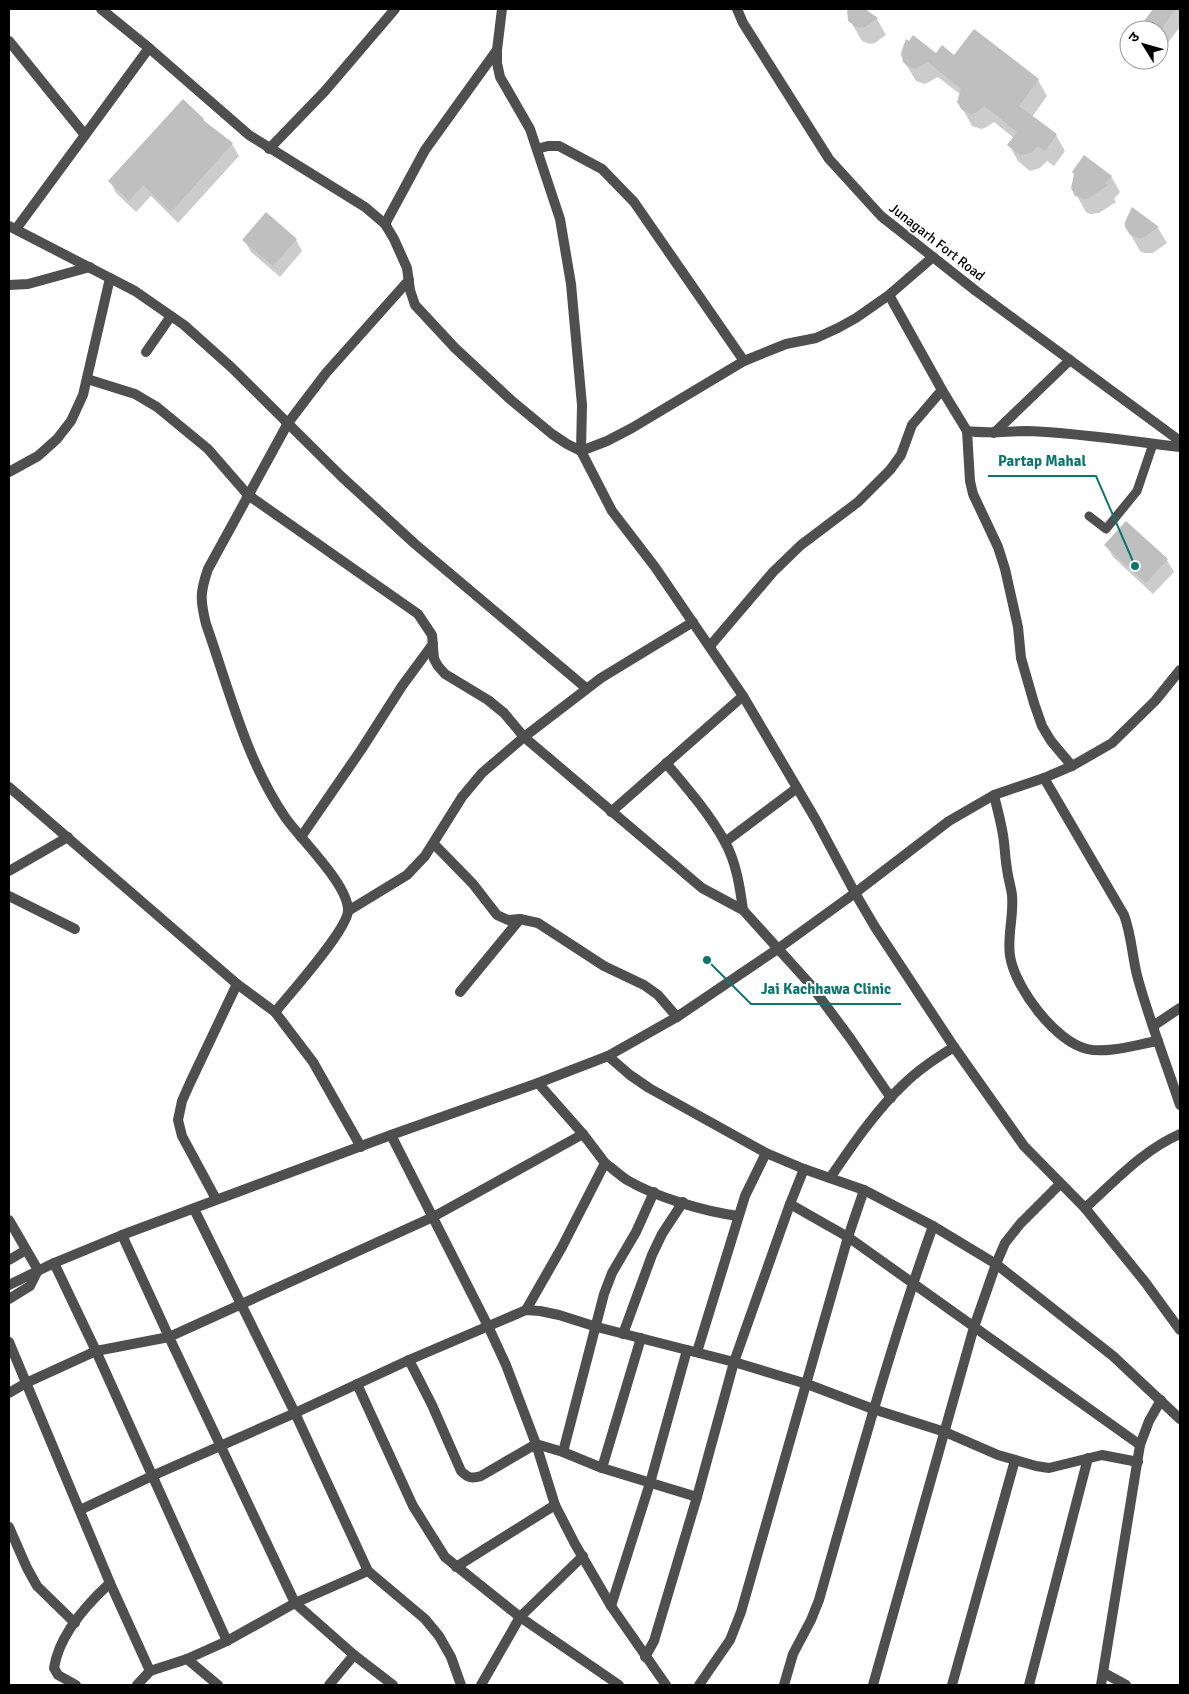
<svg xmlns="http://www.w3.org/2000/svg" width="1189" height="1694" viewBox="0 0 1189 1694" font-family="Signika,'Noto Sans Devanagari',sans-serif">
<style>
.shadow{fill:#0003}
.building{fill:#bfbfbf}
.lines{fill:none;stroke-linecap:round;stroke-linejoin:round}
.service{stroke:#4f4f4f;stroke-width:9}
.minor{stroke:#4f4f4f;stroke-width:10}
.tertiary{stroke:#4f4f4f;stroke-width:10}
.labels{text-anchor:middle;dominant-baseline:central;stroke-width:4;stroke-linejoin:round;paint-order:stroke}
.street-label{font-size:14px;fill:#000;stroke:#fff}
.leader{fill:none;stroke:#0f766e;stroke-width:2}
.callout-dot{fill:#0f766e;stroke:#fff;stroke-width:2}
.callout-label{font-size:15px;text-anchor:middle;font-weight:bold;fill:#0f766e;stroke:#fff;stroke-width:4;stroke-linejoin:round;paint-order:stroke}
</style>
<rect width="100%" height="100%" fill="#fff"/>
<g class="shadow">
<polygon points="850,9 863,9 877,19 886,35 875,43 870,44 862,41 848,17"/>
<polygon points="1154,9 1180,9 1180,29 1179,28 1167,44 1159,38 1159,30 1151,30 1145,21"/>
<polygon points="936,54 954,57 1038,80 1047,96 1032,117 1056,135 1065,151 1054,166 1047,161 1040,168 1030,171 1018,161 1009,145 1014,138 994,122 985,128 981,129 972,126 959,102 961,95 938,77 925,84 916,81 904,61"/>
<polygon points="203,119 206,124 232,144 239,156 178,223 151,196 136,212 116,193 110,181"/>
<polygon points="1111,176 1120,192 1114,199 1116,202 1099,213 1090,214 1086,212 1072,187"/>
<polygon points="1158,228 1167,243 1153,253 1144,253 1140,251 1131,235"/>
<polygon points="244,240 296,240 302,251 280,277 251,252"/>
<polygon points="1106,545 1167,560 1174,572 1153,594 1113,557"/>
</g>
<g class="building">
<polygon points="847,9 865,9 878,18 865,27 856,27 848,21"/>
<polygon points="1153,9 1176,9 1159,32 1144,21"/>
<polygon points="974,29 1039,79 1019,106 1057,134 1045,151 1038,146 1031,153 1020,155 1007,145 1017,132 984,106 976,113 971,114 962,110 957,102 961,89 928,62 929,61 915,69 906,65 903,62 901,53 906,39 909,41 913,35 936,53 942,45 954,55"/>
<polygon points="183,99 204,119 203,120 233,143 171,212 143,185 129,201 108,181"/>
<polygon points="1084,155 1112,176 1105,183 1108,185 1089,198 1085,199 1075,196 1071,188 1074,174 1072,172"/>
<polygon points="1132,207 1159,227 1144,237 1139,238 1130,235 1125,227 1125,222"/>
<polygon points="266,212 297,239 273,266 242,240"/>
<polygon points="1126,521 1168,559 1146,583 1104,545"/>
</g>
<g class="lines">
<polyline class="service" points="1089,516 1106,529 1137,491 1153,444"/>
<g class="minor">
<polyline points="101,9 149,48 249,135 365,207 385,224 394,239 407,268 410,290 415,305 455,348 511,400 552,434 567,444 581,451 607,441 632,428 744,361 786,344 816,338 838,328 856,318 889,295 933,257"/>
<polyline points="502,9 497,50 497,63 500,77 530,129 560,219 571,284 582,405 581,451 612,511 655,567 743,696 816,820 855,893 875,927 954,1047 1024,1146 1085,1208 1145,1282 1180,1330"/>
<polyline points="737,9 743,23 829,159 881,216 976,291 1180,441"/>
<polyline points="9,41 85,135"/>
<polyline points="269,149 325,91 395,9"/>
<polyline points="537,149 548,146 559,146 602,169 634,202 744,361"/>
<polyline points="385,224 425,150 497,50"/>
<polyline points="9,226 135,291 184,325 231,367 342,477 415,544 586,688"/>
<polyline points="16,229 149,48"/>
<polyline points="9,285 28,284 90,267"/>
<path d="M889 295 942 390 967 431C988 434 1007 431 1028 431 1079 433 1130 441 1180 447"/>
<polyline points="146,352 171,316"/>
<polyline points="87,379 135,394 157,407 208,449 248,495 418,614 432,635 434,659 438,666 445,674 488,700 504,713 524,737 702,888 743,910 810,984 850,1038 891,1098"/>
<polyline points="967,431 970,481 973,494 998,547 1005,569 1018,627 1021,658 1034,703 1042,726 1051,741 1072,766"/>
<polyline points="994,433 1070,360"/>
<polyline points="9,472 38,456 57,439 71,421 83,395 110,278"/>
<polyline points="710,646 773,572 801,545 858,502 890,470 901,455 912,425 942,390"/>
<path d="M666 763C687 788 709 813 725 842 736 862 740 887 743 910"/>
<path d="M1044 778 1124 915C1132 936 1132 958 1138 979 1150 1022 1166 1063 1180 1105"/>
<polyline points="9,787 237,984 275,1012 313,1062 361,1147"/>
<path d="M994 795C997 808 1001 822 1003 835 1005 847 1005 858 1007 869 1008 878 1011 887 1012 895 1014 916 1007 935 1010 956 1015 988 1055 1041 1087 1049 1108 1054 1138 1044 1158 1041"/>
<polyline points="611,812 743,696"/>
<polyline points="301,837 361,750 402,686 433,644"/>
<polyline points="725,842 797,788"/>
<polyline points="434,844 473,884 497,915 508,920 520,919 538,923 604,966 644,985 658,995 677,1017"/>
<polyline points="9,871 68,837"/>
<polyline points="9,896 75,929"/>
<polyline points="348,911 407,875 425,856 462,797 482,773 524,737 601,678 693,622"/>
<polyline points="460,992 520,919"/>
<path d="M275 1012C290 994 347 930 348 911 349 885 300 839 285 817 246 760 229 689 206 624 200 600 200 592 208 569L288 423 326 373 409 280"/>
<polyline points="1153,1026 1180,1008"/>
<polyline points="608,1056 630,1075 649,1088 766,1153 804,1169 864,1190 933,1226 996,1264 1113,1356 1180,1419"/>
<polyline points="391,1135 488,1326 506,1365 536,1444 555,1505 575,1544 611,1606 666,1685"/>
<path d="M605 1163C612 1168 619 1175 627 1180 658 1198 703 1211 738 1216"/>
<polyline points="804,1169 790,1204 848,1237 1140,1445"/>
<path d="M830 1178C851 1147 877 1109 904 1084 919 1069 936 1058 954 1047"/>
<polyline points="216,1199 182,1136 178,1120 182,1101 190,1083 237,984"/>
<path d="M1085 1208C1114 1182 1143 1150 1180 1134"/>
<polyline points="194,1209 295,1413 368,1571 425,1619 439,1636 451,1657 461,1685"/>
<polyline points="9,1220 38,1270 30,1286 9,1299"/>
<polyline points="122,1235 169,1337 295,1603 354,1655 393,1685"/>
<polyline points="9,1260 26,1250"/>
<polyline points="54,1263 96,1351 227,1641"/>
<polyline points="526,1310 562,1247 605,1163 583,1134 538,1083"/>
<polyline points="623,1334 652,1255 662,1234 683,1202"/>
<polyline points="9,1342 110,1583 150,1671"/>
<polyline points="697,1352 745,1196 766,1153"/>
<path d="M409 1360 432 1405 461 1471C468 1478 472 1479 481 1476L536 1444 563 1452 602 1468 697 1497"/>
<polyline points="357,1384 413,1506 445,1557 520,1617 619,1685"/>
<polyline points="9,1393 26,1383 96,1351 169,1337 433,1217 583,1134"/>
<polyline points="563,1452 604,1294 612,1273 636,1232 654,1192"/>
<polyline points="602,1468 641,1338"/>
<polyline points="80,1510 152,1476 295,1413 409,1360 526,1310 540,1311 559,1315 597,1327 734,1362 807,1384 873,1409 945,1432 998,1455 1036,1466 1049,1468 1102,1455 1138,1462"/>
<polyline points="9,1527 27,1568 37,1586 75,1623"/>
<polyline points="456,1567 555,1505"/>
<polyline points="611,1606 650,1483 687,1350"/>
<polyline points="645,1657 654,1641 697,1497 734,1362 790,1204"/>
<polyline points="187,1659 218,1685"/>
<polyline points="1104,1673 1126,1685"/>
<path d="M76 1685 58 1675 54 1668C59 1635 86 1605 110 1583"/>
<polyline points="137,1685 150,1671 187,1659 227,1641 295,1603 368,1571"/>
<polyline points="329,1685 354,1655"/>
<polyline points="481,1685 520,1617 583,1556"/>
<polyline points="699,1685 730,1640 741,1612 848,1237 864,1190"/>
<path d="M784 1685 793 1654 811 1620 819 1600C855 1475 889 1349 933 1226"/>
<polyline points="952,1685 1015,1460"/>
<polyline points="1029,1685 1088,1458"/>
<polyline points="1101,1685 1140,1445 1149,1421 1161,1400"/>
</g>
<g class="tertiary">
<polyline points="9,1285 54,1263 122,1235 391,1135 538,1083 608,1056 677,1017 779,948 855,893 949,821 994,795 1044,778 1072,766 1112,743 1155,701 1180,670"/>
<polyline points="873,1685 974,1327 996,1264 1005,1243 1020,1224 1060,1184"/>
</g>
</g>
<g class="labels">
<g class="street-label">
<text transform="translate(937 242) rotate(38)">Junagarh Fort Road</text>
</g>
</g>
<path class="leader" d="M1135 566L1096 476H988M707 960L751 1004H901"/>
<g class="callout-dot">
<circle cx="1135" cy="566" r="5"/>
<circle cx="707" cy="960" r="5"/>
</g>
<g class="callout-label">
<text x="1042" y="466">Partap Mahal</text>
<text x="826" y="994">Jai Kachhawa Clinic</text>
</g>
<rect width="1189" height="1694" fill="none" stroke="#000000" stroke-width="20"/>
<g transform="translate(1144 45) rotate(307)"><circle r="24" fill="#ffffff" stroke="#999999"/>
<path d="M0-4L9 19L0 12L-9 19Z" fill="#000000"/>
<text y="-8" font-size="14" font-weight="bold" text-anchor="middle" fill="#000000">उ</text>
</g>
</svg>
